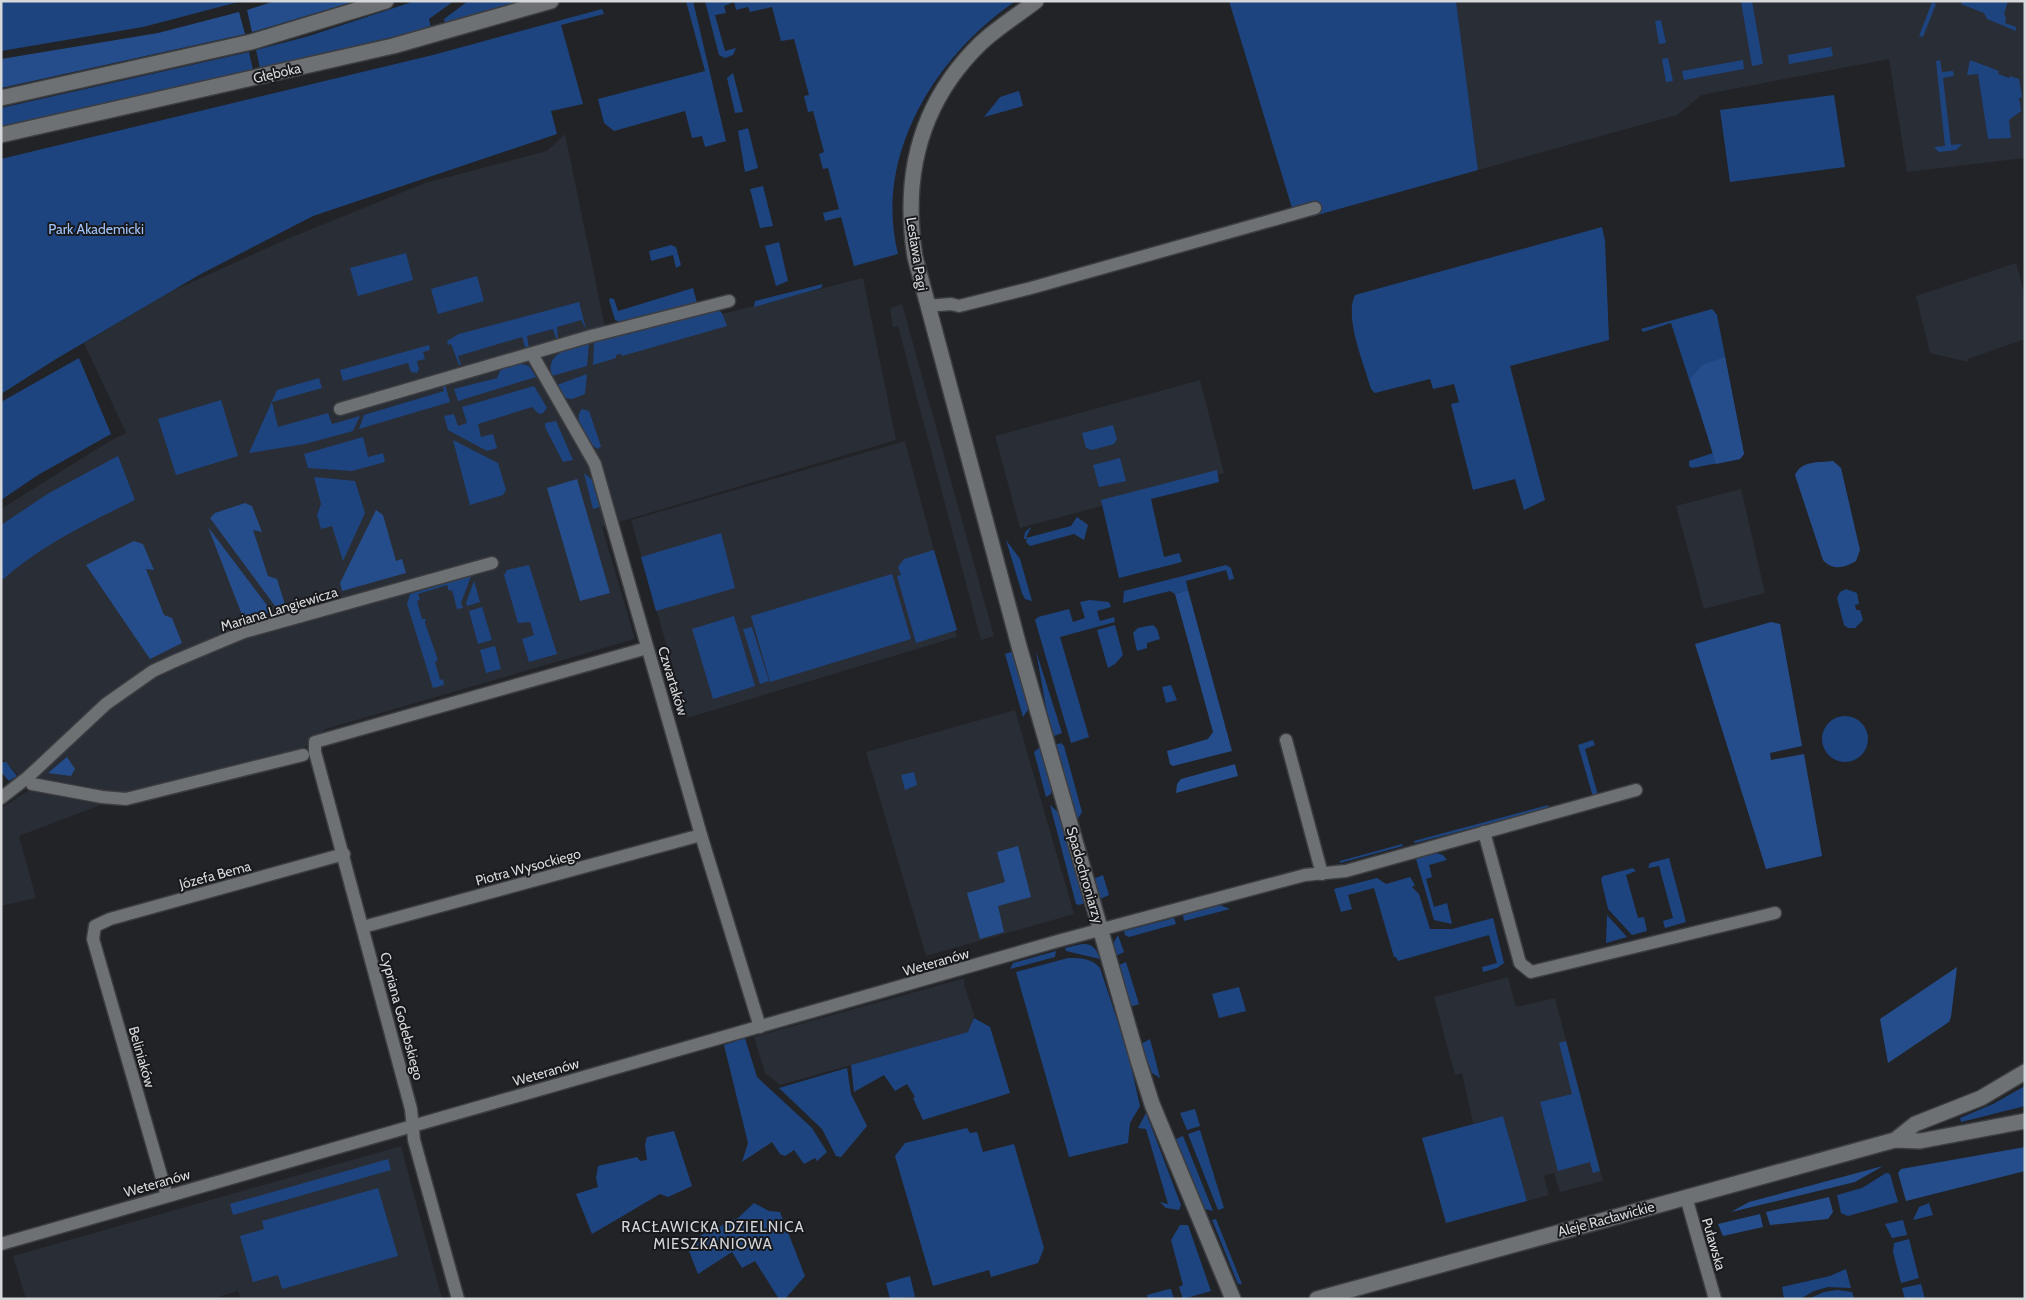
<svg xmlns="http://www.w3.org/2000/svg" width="2026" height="1300" viewBox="0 0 2026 1300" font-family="Cabin,sans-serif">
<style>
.built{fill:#292d35}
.green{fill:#1e4480}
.forest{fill:#264d8b}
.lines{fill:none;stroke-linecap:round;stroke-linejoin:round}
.street-casing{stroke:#3c3d40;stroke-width:15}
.secondary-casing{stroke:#3c3d40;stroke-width:18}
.street{stroke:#6e7174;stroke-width:12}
.secondary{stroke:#6e7174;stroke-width:15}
.labels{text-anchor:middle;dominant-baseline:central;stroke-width:4;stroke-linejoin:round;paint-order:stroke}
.street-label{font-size:14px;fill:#d6d8da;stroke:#18191c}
.park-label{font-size:14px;fill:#a0c2f8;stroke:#18191c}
.neighbourhood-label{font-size:15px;letter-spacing:1px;fill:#d3d6da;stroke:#18191c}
</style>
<rect width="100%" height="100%" fill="#212326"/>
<g class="built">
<polygon points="1456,1 2025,1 2025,158 1907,172 1889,59 1702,95 1677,115 1478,170"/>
<polygon points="565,134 605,327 601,345 863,278 896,440 602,527 635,639 326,729 298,753 127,795 19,836 36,898 1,906 1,808 31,789 1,757 1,509 108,442 126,433 84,343 172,291 292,237 425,183 547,151"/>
<polygon points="2016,263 2025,295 2025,339 1968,359 1969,362 1930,353 1916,296"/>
<polygon points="902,304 994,636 981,640 898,326 893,327 890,308"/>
<polygon points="1200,380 1224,473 1020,528 995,436"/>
<polygon points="905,441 957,637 687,718 631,520"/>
<polygon points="1741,489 1765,593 1704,609 1676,506"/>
<polygon points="1015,710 1074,914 926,956 866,752"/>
<polygon points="1508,977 1516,1007 1555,998 1603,1181 1560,1192 1554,1173 1544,1176 1549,1195 1527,1201 1503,1116 1473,1123 1462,1073 1455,1075 1434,997"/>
<polygon points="965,978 964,984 974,1015 973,1026 968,1032 780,1085 765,1073 754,1037"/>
<polygon points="401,1146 442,1299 241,1299 238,1291 211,1299 26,1299 13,1256"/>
</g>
<g class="green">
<polygon points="1,1 242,1 143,27 1,51"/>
<polygon points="415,1 454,1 429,19 431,28 260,68 256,50 309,36"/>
<polygon points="468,1 520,1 445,24 444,19"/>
<polygon points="686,1 693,1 726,141 705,147 702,136 692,138 685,111 614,131 604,123 598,99 705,71"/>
<path d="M705 1H1016C937 54 873 155 898 254L854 266 841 217 825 221 823 213 839 209 828 168 823 169 819 154 824 152 813 111 808 112 804 96 809 95 794 39 781 41 772 7 750 12 748 7 736 10 734 2 724 6 726 13 715 15 725 51 736 48 733 55 725 58 719 55Z"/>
<polygon points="1229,1 1456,1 1478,170 1296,221"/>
<polygon points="1752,1 1763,64 1752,66 1741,2"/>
<polygon points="1962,1 2008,1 2004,14 2006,17 2005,23 2016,27 2016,31 1987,19 1984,13 1961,4"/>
<polygon points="1932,2 1936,4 1923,37 1919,36"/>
<polygon points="602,9 604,14 561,25 583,104 551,111 557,134 313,216 199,275 56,359 1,394 1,159 433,55"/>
<polygon points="1661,20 1666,43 1659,44 1655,21"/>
<polygon points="1831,47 1833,56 1789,64 1788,55"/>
<polygon points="249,52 253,70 1,127 1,108"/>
<polygon points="1668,58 1673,81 1666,82 1662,59"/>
<polygon points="1743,60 1744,69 1684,80 1682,71"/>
<polygon points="1940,60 1942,72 1953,71 1954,76 1943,78 1951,145 1962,144 1956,150 1939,152 1934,147 1945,146 1936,61"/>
<polygon points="1970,60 1999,71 1998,74 2009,78 2010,76 2019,79 2022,97 2019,98 2021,111 2009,120 2011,138 1988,139 1978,74 1967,75"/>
<polygon points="733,73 743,112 735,113 727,78"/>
<polygon points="1019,91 1023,106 984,117 1000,97"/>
<polygon points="1834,95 1845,167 1730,182 1720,110"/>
<polygon points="748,128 758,168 745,172 738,131"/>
<polygon points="763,186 773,226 760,228 750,189"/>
<path d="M1602 227 1605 241 1609 340 1510 366 1545 500 1524 510 1515 479 1473 490 1451 404 1459 402 1454 384 1433 389 1430 379 1375 393 1371 389C1364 364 1344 317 1355 295Z"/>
<polygon points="779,242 788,281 776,286 765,246"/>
<polygon points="671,245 676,247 681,265 676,268 673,255 651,261 649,251"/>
<polygon points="406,253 413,280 358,296 350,268"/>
<polygon points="477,276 484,301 438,314 431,289"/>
<polygon points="823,284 821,288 754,307 755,301"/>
<polygon points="693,288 697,303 622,323 615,320 609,300 610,298 614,299 618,311"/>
<polygon points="579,302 586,329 581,320 557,327 558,339 556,338 553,329 527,336 529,348 525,347 522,337 458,356 461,365 459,365 451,344 448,345 447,341 459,334"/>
<polygon points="715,308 722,313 727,326 622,356 621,354 616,355 616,358 593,365 594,341"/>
<polygon points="1712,309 1717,315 1744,454 1740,459 1692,468 1689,466 1689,461 1713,453 1671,323 1643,332 1641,329"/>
<path d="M589 343 587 366 552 376C544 352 572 348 589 343Z"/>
<polygon points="429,345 430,350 423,352 425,359 417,361 419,369 417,373 411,372 408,363 343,381 340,370"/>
<polygon points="79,358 111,434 38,475 1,500 1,402"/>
<polygon points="518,363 529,366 536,377 458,401 454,389 497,378 501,369"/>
<polygon points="587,374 585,394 572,399 565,398 557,385"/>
<polygon points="319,378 322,388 272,402 278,427 328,413 332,424 360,416 353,431 305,444 249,453 277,390"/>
<polygon points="442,381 444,381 450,402 359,429 364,415 444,391"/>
<polygon points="534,386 547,408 542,414 538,413 532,407 478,424 481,437 493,434 497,448 487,451 448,430 444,416 454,414 458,426 467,423 462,407"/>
<polygon points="221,400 238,456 176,475 158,419"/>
<path d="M582 409 589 411 601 446 598 449C587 443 572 419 582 409Z"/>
<polygon points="556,421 573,460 563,462 545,427 545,423"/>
<polygon points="1113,425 1117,439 1114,444 1092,450 1086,448 1082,433"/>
<polygon points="363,437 368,457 383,453 385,462 352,471 308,468 304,454"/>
<polygon points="453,440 498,463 506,490 503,495 470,505"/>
<path d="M118 456 135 500C86 524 42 545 1 581V525L49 493Z"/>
<polygon points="1120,458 1126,481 1099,487 1093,465"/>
<polygon points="1217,470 1219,482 1151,499 1164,557 1179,553 1182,562 1119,578 1101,500"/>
<polygon points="584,473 592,480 600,507 593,509"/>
<polygon points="314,477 355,481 365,513 343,561 332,526 321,529 317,515 321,504"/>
<polygon points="1077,517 1088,525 1084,540 1074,534 1030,546 1026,542 1027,539 1024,539 1025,532 1031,527 1026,538 1071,526"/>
<polygon points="721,533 735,588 656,611 641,557"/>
<polygon points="1006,540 1020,559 1032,601 1025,599 1022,593"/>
<polygon points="934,550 957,630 916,643 897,576 901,575 898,567 904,559"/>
<polygon points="529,565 557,654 529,662 522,639 534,635 530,622 518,623 504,575 507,570"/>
<polygon points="1226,565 1231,568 1234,579 1229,580 1226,570 1186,581 1188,590 1175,594 1170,591 1123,603 1124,591"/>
<polygon points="892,574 911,639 770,682 751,616"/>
<polygon points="471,576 461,603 463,608 457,609 452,590 449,591 447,585 418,594 420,600 417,601 422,619 426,619 425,623 438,660 435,662 440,680 443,679 444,685 433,688 407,604 410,594"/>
<polygon points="474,581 480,602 467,606 466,603"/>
<polygon points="1846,589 1857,593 1859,604 1855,605 1856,610 1860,610 1863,620 1855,628 1848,628 1844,625 1837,598 1840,592"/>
<polygon points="1090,600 1109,602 1111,607 1097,611 1100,621 1114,617 1115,622 1060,637 1089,737 1071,743 1035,620 1038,617 1069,609 1073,622 1085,618 1080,602"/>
<polygon points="482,607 492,640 478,644 469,611"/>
<polygon points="734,616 755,686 713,699 692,629"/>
<polygon points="1115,625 1123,655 1115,664 1108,668 1097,630"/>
<polygon points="1153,625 1157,629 1160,639 1147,643 1147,648 1137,651 1133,633 1138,628"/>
<polygon points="752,627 769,681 760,684 743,629"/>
<polygon points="495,646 501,669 486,673 480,650"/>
<polygon points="1014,651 1029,708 1023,717 1005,654"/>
<polygon points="1036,651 1062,733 1054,736 1047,713"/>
<polygon points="1171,685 1177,700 1166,703 1162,687"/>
<circle cx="1845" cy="739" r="23"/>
<polygon points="1593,740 1595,745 1585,749 1598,795 1593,797 1578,745"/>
<polygon points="1061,743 1064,746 1082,812 1077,820 1055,745"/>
<polygon points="1040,747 1052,789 1051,794 1046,797 1034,752"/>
<polygon points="1,762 6,762 17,776 9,781 1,772"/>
<polygon points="914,772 917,785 905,790 901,775"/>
<polygon points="1050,805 1059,813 1085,903 1079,905 1076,904"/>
<polygon points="1548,805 1549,808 1415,843 1414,841"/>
<polygon points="1402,844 1403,846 1340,863 1340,861"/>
<polygon points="1436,853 1443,855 1447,860 1429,865 1432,877 1426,879 1434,907 1447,903 1452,924 1434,920 1416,859"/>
<polygon points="1669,858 1686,922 1665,928 1663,921 1673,918 1659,866 1648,868 1650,863"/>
<polygon points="1633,868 1636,871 1626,875 1638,918 1644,917 1647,931 1632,935 1608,909 1601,879 1603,876"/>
<polygon points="1103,875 1109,895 1098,900 1093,879"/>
<polygon points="1410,877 1415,885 1412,887 1419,894 1430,929 1452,929 1493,918 1504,963 1497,968 1483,972 1482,967 1497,963 1489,935 1398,961 1396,957 1394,957 1374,888 1348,895 1352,909 1341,912 1334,889 1377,878 1386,884"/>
<polygon points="1220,905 1230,909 1184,921 1183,915"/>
<polygon points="1607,915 1627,937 1606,943"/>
<polygon points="1174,918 1176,924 1129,937 1125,935 1124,931"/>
<polygon points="1118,935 1124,952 1114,957 1114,942"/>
<path d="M1082 944C1093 943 1097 950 1100 959L1066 951 1065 948Z"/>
<polygon points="1056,951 1055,957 1010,969 1013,963"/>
<path d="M1068 958C1080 958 1092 958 1100 968L1128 1053 1140 1106 1130 1123 1128 1143 1069 1157 1016 972Z"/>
<polygon points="1126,962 1139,1004 1130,1007 1117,966"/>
<polygon points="1239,987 1246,1011 1219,1018 1212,994"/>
<polygon points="974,1018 990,1027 1010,1093 923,1120 913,1098 915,1097 907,1084 895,1091 884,1075 854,1092 851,1065 968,1032"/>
<polygon points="745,1038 757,1077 812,1128 827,1152 817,1161 815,1158 804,1164 794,1150 785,1156 780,1154 772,1142 742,1162 748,1143 724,1045"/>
<polygon points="1150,1039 1160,1078 1152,1073 1141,1044"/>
<polygon points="1566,1041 1600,1171 1593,1173 1590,1162 1558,1171 1540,1102 1572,1094 1559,1043"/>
<polygon points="847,1068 851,1094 867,1126 841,1157 836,1156 822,1129 779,1088"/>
<polygon points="2025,1086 2025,1106 1961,1122 1960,1118 1993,1104"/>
<polygon points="1195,1109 1200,1126 1187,1130 1180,1113"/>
<polygon points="1146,1113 1181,1205 1179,1210 1166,1208 1160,1202 1168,1204 1146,1129 1138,1128"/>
<polygon points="1503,1116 1527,1201 1446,1223 1422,1138"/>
<polygon points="967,1128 970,1133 977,1132 983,1152 1014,1144 1044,1248 1038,1263 991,1277 989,1270 933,1286 895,1156 905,1143"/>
<polygon points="1200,1130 1224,1208 1218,1210 1188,1134"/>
<polygon points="674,1131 692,1186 668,1197 660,1194 592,1234 576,1194 598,1187 596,1178 598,1166 637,1157 640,1161 647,1160 645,1145 647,1137"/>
<polygon points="1183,1136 1213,1211 1205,1209 1176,1139"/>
<polygon points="388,1159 391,1170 233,1215 230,1204"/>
<polygon points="1886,1173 1890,1174 1898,1202 1848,1216 1841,1213 1837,1195 1862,1188"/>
<polygon points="378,1188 398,1256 282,1289 278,1275 253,1282 240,1236 264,1229 262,1221"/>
<polygon points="754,1203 769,1211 780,1212 805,1276 785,1299 779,1299 755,1261 742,1268 732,1252 698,1274 689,1251 697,1237 738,1218"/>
<polygon points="1929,1203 1933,1215 1913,1220 1919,1207"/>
<polygon points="1216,1219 1242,1284 1238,1284 1212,1220"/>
<polygon points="1903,1220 1907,1235 1892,1238 1885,1224"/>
<polygon points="1180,1225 1188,1225 1211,1291 1183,1299 1179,1287 1183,1285 1171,1240"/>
<polygon points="1909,1239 1919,1278 1901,1283 1893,1252 1894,1243"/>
<polygon points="1846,1269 1851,1288 1828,1287 1814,1291 1800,1299 1784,1299 1782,1287 1830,1276"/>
<polygon points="910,1276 915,1297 890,1299 886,1283"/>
<polygon points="1921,1284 1925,1299 1905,1299 1902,1288"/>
<polygon points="1169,1289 1171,1289 1174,1299 1148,1299 1147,1295"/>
<polygon points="1837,1290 1852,1292 1854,1298 1808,1299 1824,1292"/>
</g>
<g class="forest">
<polygon points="275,1 356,1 252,32 247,10"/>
<polygon points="239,12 245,34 1,88 1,59 158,33"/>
<polygon points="1725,357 1744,454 1740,459 1716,464 1690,379 1702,365"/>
<path d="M1833 461 1841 468 1860 550 1856 561C1845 568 1832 571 1823 560L1795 475C1802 460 1818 463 1833 461Z"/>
<polygon points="577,479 610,593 580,601 547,488"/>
<polygon points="245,503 252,506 262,532 253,530 268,576 277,579 286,608 278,610 210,518 215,513"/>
<polygon points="376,510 383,515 396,561 402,559 406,573 342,591 340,583"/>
<polygon points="208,527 272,612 244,620"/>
<polygon points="134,541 143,544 154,570 146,569 164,615 172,618 182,643 150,659 86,565"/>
<polygon points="1188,590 1232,751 1173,766 1170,764 1167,751 1208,739 1213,732 1175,594"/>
<polygon points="1771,622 1780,624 1802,746 1770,753 1771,760 1804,754 1822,856 1766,869 1695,644"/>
<polygon points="67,757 75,769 71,776 48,773"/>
<polygon points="1235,764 1238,776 1176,793 1177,784 1181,779"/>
<polygon points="1018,846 1031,897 998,906 1004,932 980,939 967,893 1005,882 997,852"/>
<polygon points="1957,967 1951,1017 1949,1022 1888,1063 1880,1019"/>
<polygon points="2025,1147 2025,1171 1906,1201 1898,1173 1901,1169"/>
<polygon points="1883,1166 1855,1182 1731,1212 1749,1202"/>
<polygon points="1829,1197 1833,1212 1828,1219 1770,1225 1766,1212"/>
<polygon points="1760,1214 1763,1227 1723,1236 1718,1224"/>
</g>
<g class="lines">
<g class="street-casing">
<g id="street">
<polyline points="927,306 951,304 959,306 1031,288 1315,208"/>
<polyline points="532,354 595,464 701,835 760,1027"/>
<polyline points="340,409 591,336 729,301"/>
<polyline points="1286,740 1322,874"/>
<polyline points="32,784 102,797 126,799 303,755"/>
<polyline points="1,798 28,777 106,704 153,671 177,660 244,632 492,563"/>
<polyline points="1484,832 1520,963 1531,972 1775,913"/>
<polyline points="363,927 701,835"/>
<polyline points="167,1196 93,939 95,926 110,919 344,854"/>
<polyline points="1686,1197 1715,1299"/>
<polyline points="1,1244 1058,941 1305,875 1346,871 1636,790"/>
<polyline points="458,1299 414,1140 411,1109 315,752 315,742 647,648"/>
</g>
</g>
<g class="secondary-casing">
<g id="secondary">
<path d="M1036 1C1018 15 998 27 981 43 920 102 902 175 915 257L1019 646 1138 1060 1152 1104 1233 1299"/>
<polyline points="1,98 251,42 386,1"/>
<polyline points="1,135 393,46 551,1"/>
<polyline points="1895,1140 1915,1124 1981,1098 2025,1072"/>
<polyline points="1317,1299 1895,1140 1920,1141 2025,1121"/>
</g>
</g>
<use href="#street" class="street"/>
<use href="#secondary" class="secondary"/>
</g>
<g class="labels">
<g class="street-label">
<text transform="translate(277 73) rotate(-13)">Głęboka</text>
<text transform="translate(917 254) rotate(81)">Lesława Pagi</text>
<text transform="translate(279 609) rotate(-17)">Mariana Langiewicza</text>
<text transform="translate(673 681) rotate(73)">Czwartaków</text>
<text transform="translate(528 867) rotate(-15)">Piotra Wysockiego</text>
<text transform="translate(215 875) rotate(-15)">Józefa Bema</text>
<text transform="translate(1085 875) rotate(74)">Spadochroniarzy</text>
<text transform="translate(936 962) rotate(-16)">Weteranów</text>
<text transform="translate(402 1016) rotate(75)">Cypriana Godebskiego</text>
<text transform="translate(142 1057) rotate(74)">Beliniaków</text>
<text transform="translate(546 1072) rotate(-16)">Weteranów</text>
<text transform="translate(157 1183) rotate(-16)">Weteranów</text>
<text transform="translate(1606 1219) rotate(-15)">Aleje Racławickie</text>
<text transform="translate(1714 1244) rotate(74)">Puławska</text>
</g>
<g class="park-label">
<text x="96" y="229">Park Akademicki</text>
</g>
<g class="neighbourhood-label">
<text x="713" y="1227">RACŁAWICKA DZIELNICA<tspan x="713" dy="17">MIESZKANIOWA</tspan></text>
</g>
</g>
<rect width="2026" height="1300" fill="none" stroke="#d6d8da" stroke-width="5"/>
</svg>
